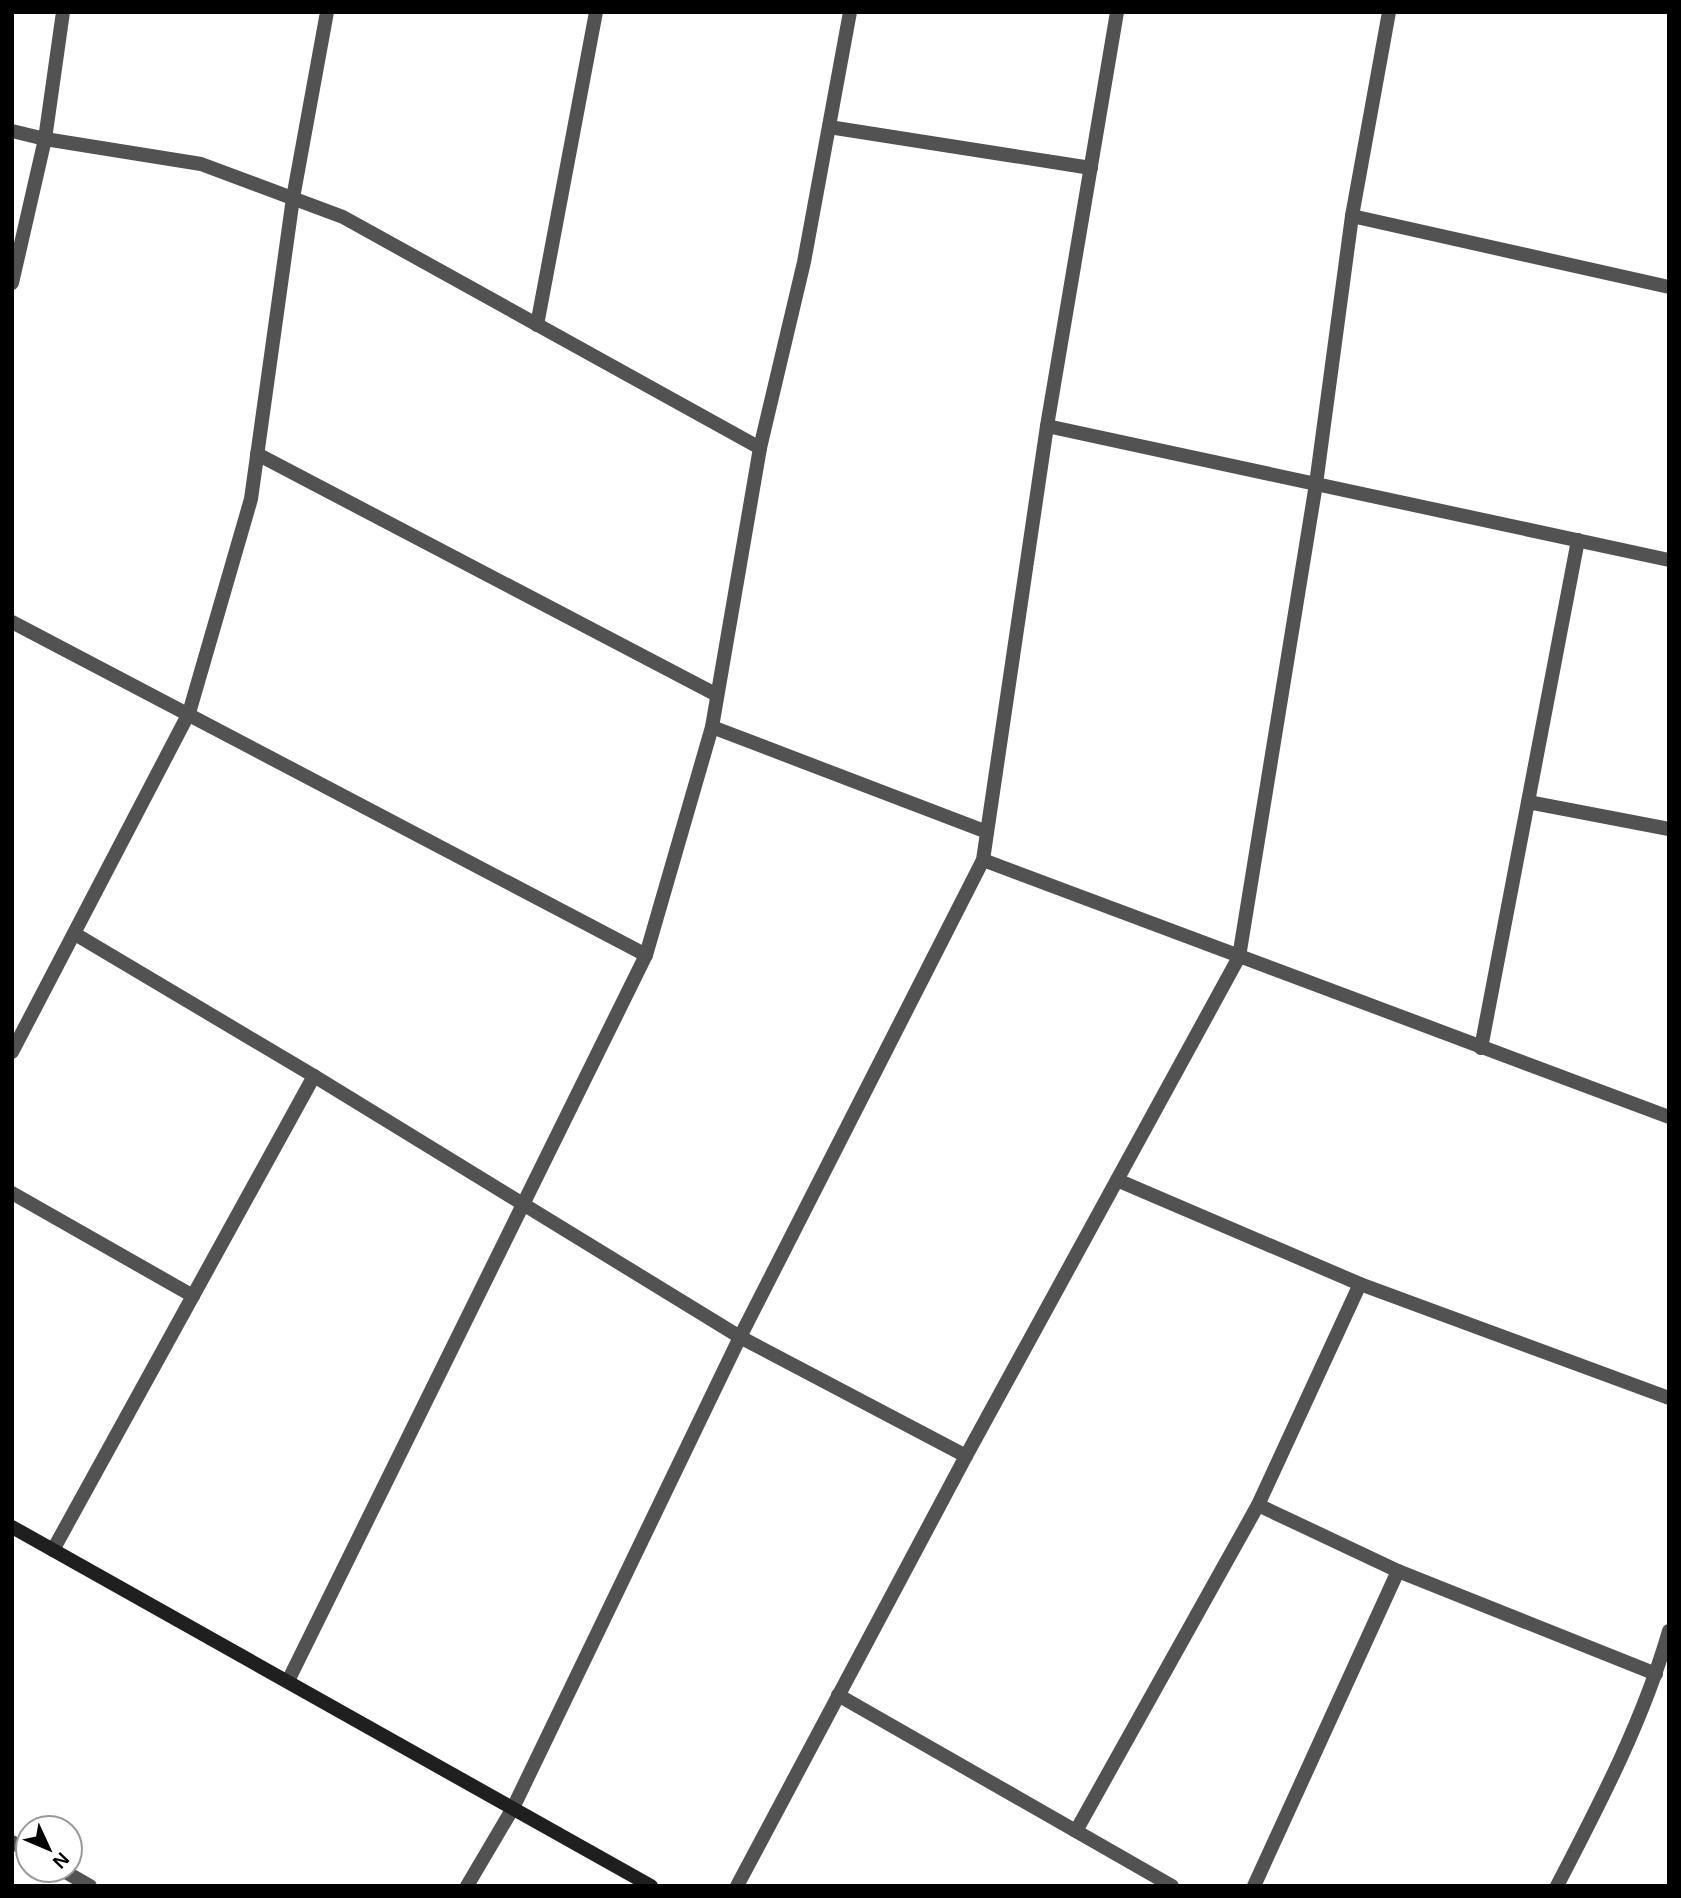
<svg xmlns="http://www.w3.org/2000/svg" width="1681" height="1898" viewBox="0 0 1681 1898" font-family="Helvetica,sans-serif">
<style>
.lines{fill:none;stroke-linecap:round;stroke-linejoin:round}
.street{stroke:#525252;stroke-width:14}
.secondary{stroke:#1f1f1f;stroke-width:14}
</style>
<rect width="100%" height="100%" fill="#fff"/>
<g class="lines">
<g class="street">
<polyline points="829,127 1091,168"/>
<polyline points="12,131 45,139 201,164 343,217 760,448"/>
<polyline points="1352,216 1389,12"/>
<polyline points="12,283 45,139 63,12"/>
<polyline points="537,325 596,12"/>
<polyline points="1047,426 1669,560"/>
<polyline points="257,454 717,695"/>
<polyline points="12,622 646,955"/>
<polyline points="712,727 987,832"/>
<polyline points="1528,802 1669,829"/>
<polyline points="983,860 1669,1117"/>
<polyline points="75,934 314,1076 740,1337 966,1456"/>
<polyline points="1481,1048 1578,540"/>
<polyline points="12,1052 189,713 251,499 293,198 327,12"/>
<polyline points="1117,1180 1360,1284 1669,1398"/>
<polyline points="12,1193 193,1296"/>
<polyline points="1258,1505 1398,1571 1656,1674"/>
<polyline points="53,1550 314,1076"/>
<polyline points="288,1681 646,955 712,727 760,448 804,262 850,12"/>
<polyline points="838,1695 1172,1886"/>
<polyline points="1076,1831 1258,1505 1360,1284"/>
<polyline points="12,1842 28,1851"/>
<polyline points="62,1870 90,1886"/>
<polyline points="467,1886 513,1808 740,1337 983,860 1047,426 1117,12"/>
<polyline points="737,1886 966,1456 1239,957 1316,484 1352,216 1669,287"/>
<polyline points="1254,1886 1398,1571"/>
<path d="M1557 1886C1600 1803 1643 1721 1669 1631"/>
</g>
<polyline class="secondary" points="12,1527 651,1886"/>
</g>
<rect width="1681" height="1898" fill="none" stroke="#000000" stroke-width="28"/>
<g transform="translate(49 1849) rotate(134)"><circle r="33" fill="#ffffff" stroke="#999999" stroke-width="2"/>
<path d="M0-5L12 26L0 18L-12 26Z" fill="#000000"/>
<text y="-10" font-size="19" font-weight="bold" text-anchor="middle" fill="#000000">N</text>
</g>
</svg>
